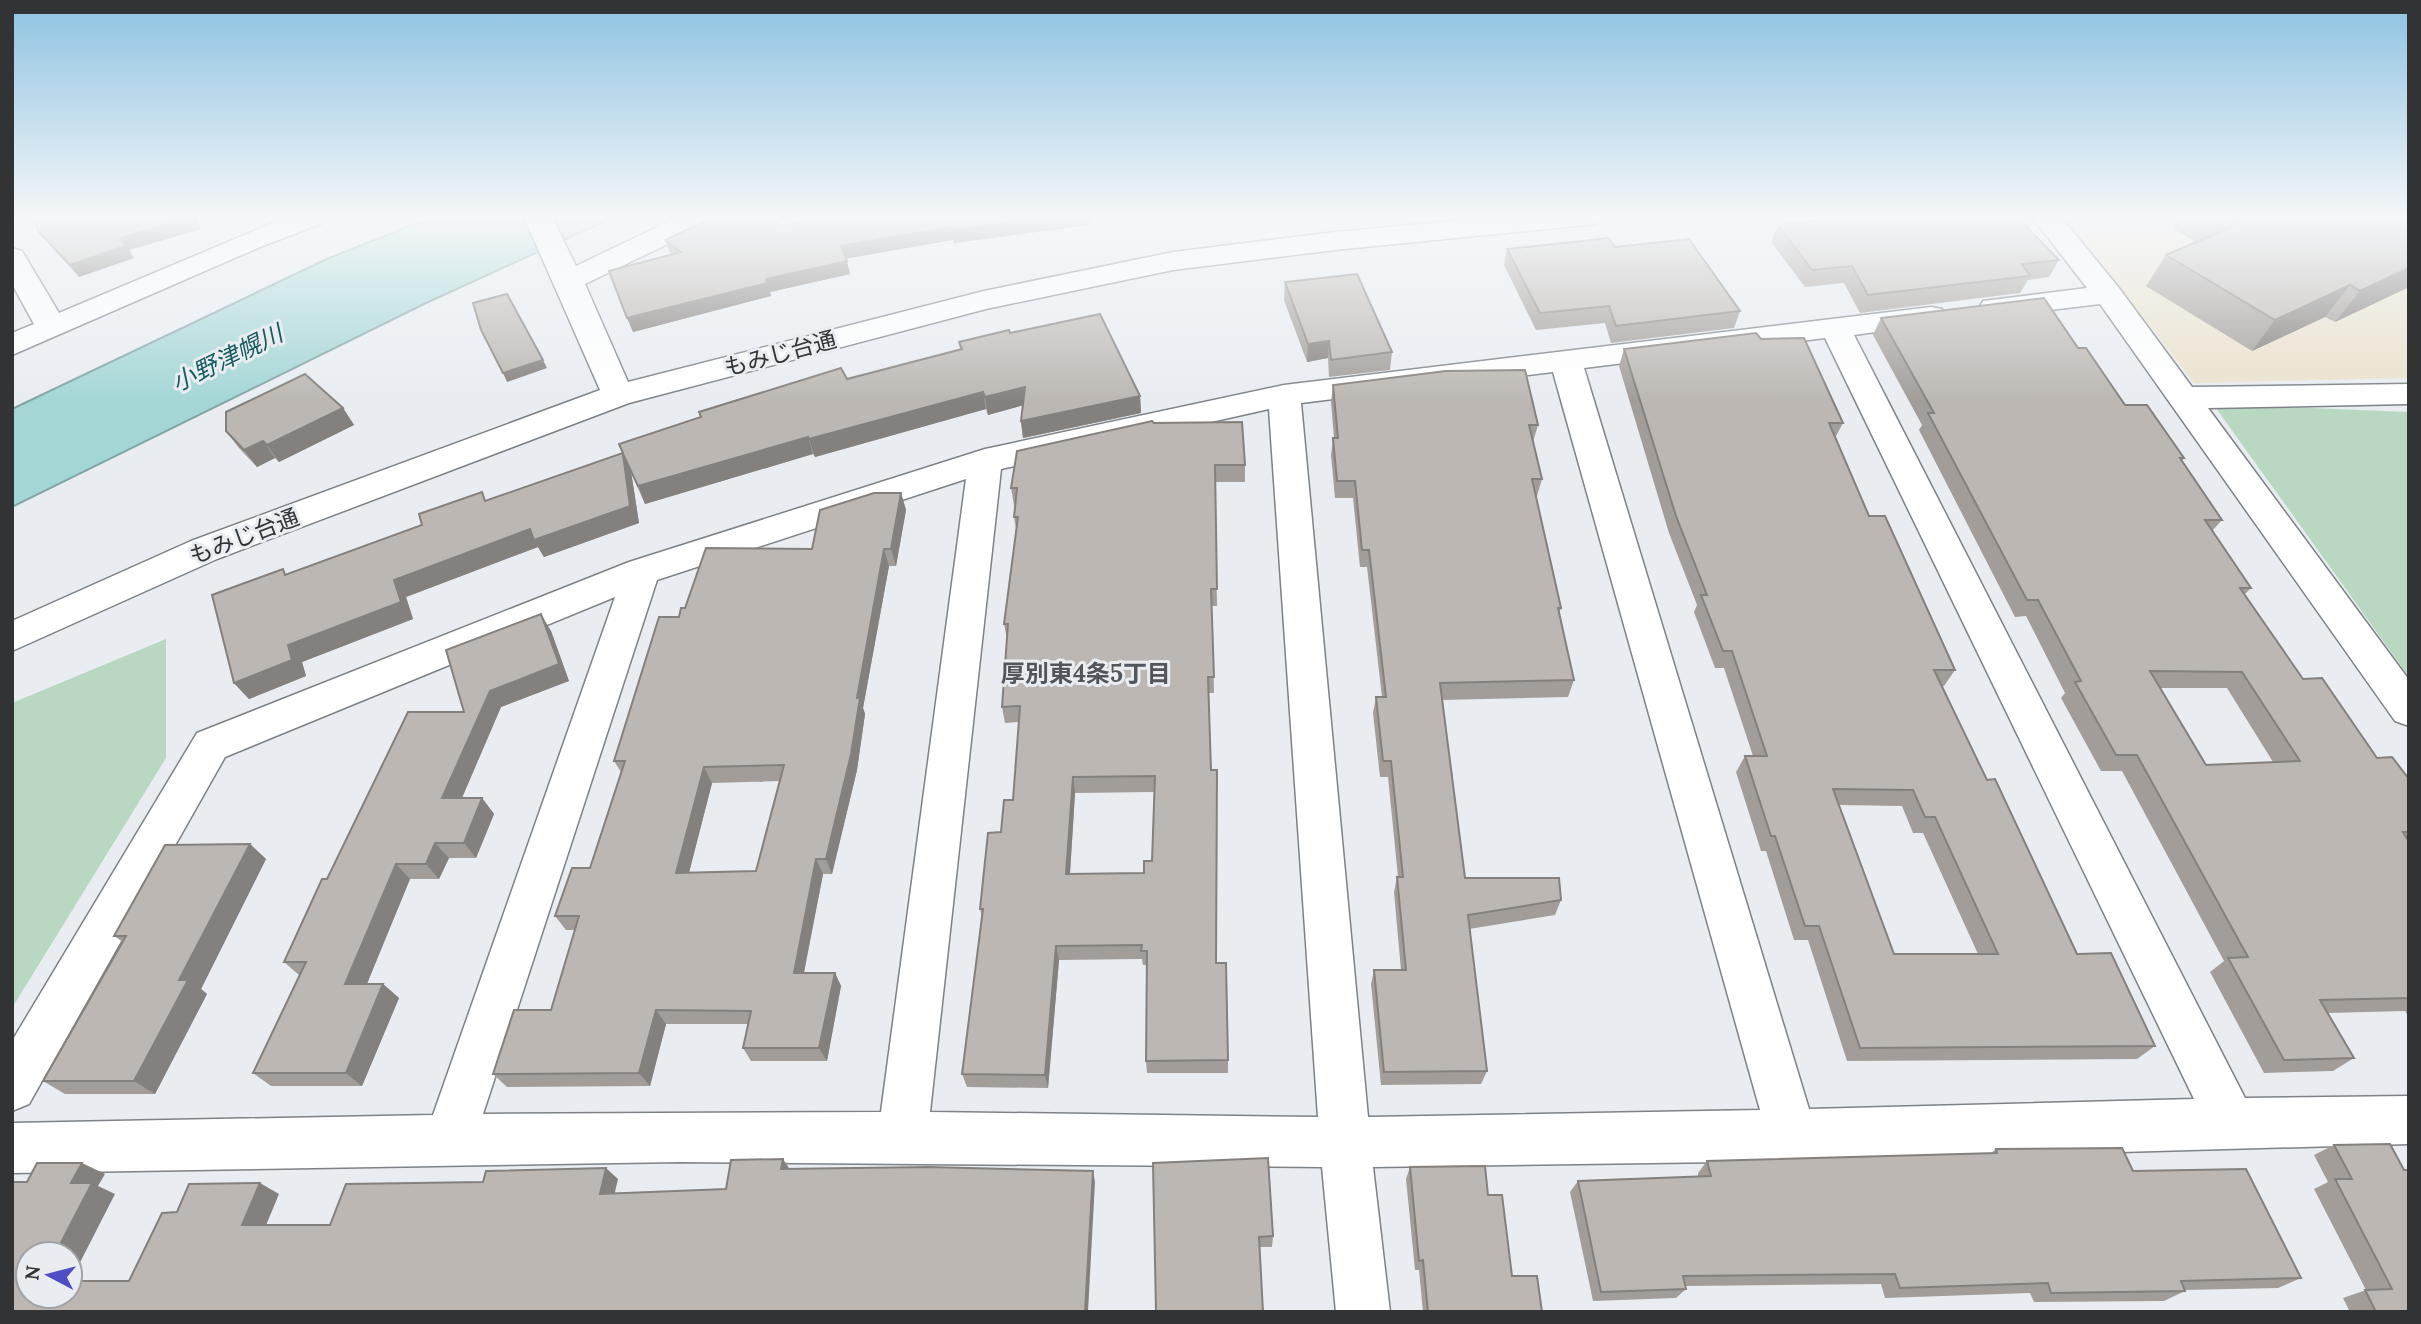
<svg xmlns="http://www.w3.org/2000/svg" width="2421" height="1324" viewBox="0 0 2421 1324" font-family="Lora,'Noto Sans JP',serif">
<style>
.education{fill:#ebe2cd}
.green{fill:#b8d8c1}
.water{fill:#a4d6d6;stroke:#82a5a6;stroke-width:2}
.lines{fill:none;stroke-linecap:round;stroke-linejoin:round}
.minor-casing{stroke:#7d8286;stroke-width:3}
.minor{fill:#fff;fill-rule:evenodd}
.wall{fill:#a29d99;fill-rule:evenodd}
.shaded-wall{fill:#84807d}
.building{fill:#bcb7b2;stroke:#84807d;stroke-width:2;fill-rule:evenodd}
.labels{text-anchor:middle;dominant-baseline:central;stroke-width:6;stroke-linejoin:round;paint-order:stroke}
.street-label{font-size:23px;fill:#313335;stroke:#e9edf2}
.water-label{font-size:24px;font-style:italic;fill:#165c5c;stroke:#e9edf2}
.neighbourhood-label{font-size:24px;font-weight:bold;fill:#52565a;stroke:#e9edf2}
</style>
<rect width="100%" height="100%" fill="#e9edf2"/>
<polygon class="education" points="2066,217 2409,217 2409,378 2194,383"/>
<g class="green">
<polygon points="2213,404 2409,412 2409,677"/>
<polygon points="166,639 166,758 12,1008 12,703"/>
</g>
<polygon class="water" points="433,217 614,217 424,304 12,507 12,409 329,258"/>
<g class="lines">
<g class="minor-casing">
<g id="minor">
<polygon points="287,217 327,217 323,223 260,247 12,355 12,333 34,324 12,284 12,248 22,251 59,313"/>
<polygon points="524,217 552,217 576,266 678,217 715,217 711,223 585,284 628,382 984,291 1173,252 1335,232 1497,217 1601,217 1597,223 1587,225 1335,250 1173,270 986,309 629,403 217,559 12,651 12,621 191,541 600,390"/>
<path d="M754 217H856L852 223 786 236C774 233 761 228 754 217Z"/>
<polygon points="2032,217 2061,217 2119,288 2192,387 2409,384 2409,404 2208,408 2409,680 2409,726 2395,721 2100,304 1994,317 1983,315 1979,308 1983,301 2087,288"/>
<path d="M1931 307 1942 309 1946 316 1942 323 1854 335 2245 1098 2409 1096V1144L1792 1161 1373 1167 1390 1312H1336L1322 1167 680 1162 12 1173V1123L433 1115 615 597 225 757 29 1104 12 1111V1041L197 733 629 562 985 449 1284 385ZM1825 338 2194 1099 1809 1109 1584 368ZM1553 372 1760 1110 1368 1117 1301 403ZM1269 409 1318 1117 930 1112 1001 469ZM966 479 881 1112 483 1114 657 580Z"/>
</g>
</g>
<use href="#minor" class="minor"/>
</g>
<g class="wall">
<polygon points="2180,217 2409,217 2409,287 2335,322 2325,317 2252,351 2146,286 2166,255 2196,242 2173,228"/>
<polygon points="1094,220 1089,221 1089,225 954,243 953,240 846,258 850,274 770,292 771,296 633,332 672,254 670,253 665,240 783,226"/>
<polygon points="1778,225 2059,260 2049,277 2028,280 2020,293 1860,313 1844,283 1805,287 1771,242"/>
<polygon points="201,229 129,250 134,258 79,277 49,244 39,232"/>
<polygon points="1615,247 1740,311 1734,328 1611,343 1605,323 1536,330 1504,265 1507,249"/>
<polygon points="1285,282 1392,352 1390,370 1329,377 1328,358 1307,362 1284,300"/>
<path d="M1881 318 2078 348 2125 405 2184 458 2182 461 2222 520 2212 531 2251 588 2244 595 2303 679 2377 758 2409 779V1017L2405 1011 2327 1013 2354 1058 2333 1071 2264 1073 2210 972 2224 961 2122 771H2101L2061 698 2065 693 2026 616 2015 617 1919 430 1922 425 1873 335ZM2160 688H2227L2273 762 2206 765Z"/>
<polygon points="1010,333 1140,396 1141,413 1023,438 1021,421 1023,405 988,415 986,409 815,457 813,454 645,504 631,472 639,523 544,557 538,547 406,597 413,619 302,662 306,676 249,699 234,683 287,574 422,525 487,500 847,379 960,349 959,342"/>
<path d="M1761 339 1843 423 1835 438 1869 516 1955 670 1944 686H1942L1987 780 2077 954 2155 1046 2137 1059 1847 1061 1808 940H1794L1766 851H1761L1736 772 1745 756H1753L1724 668H1715L1694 612 1697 605 1669 533 1619 366 1624 349ZM1839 805 1902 806 1913 833H1923L1978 954H1894Z"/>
<polygon points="1333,385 1538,425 1533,442 1542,479 1537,496 1536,496 1561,608 1559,614 1574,680 1568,697 1442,700 1465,878 1561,900 1555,915 1469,929 1487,1071 1481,1084 1381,1085 1371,984 1374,970 1401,970 1394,892 1397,877 1398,877 1388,777 1380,777 1373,713 1376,697 1382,697 1367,567 1360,567 1353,498 1335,498 1331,455 1333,438 1334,438 1331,402"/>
<polygon points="343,408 354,425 279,462 275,458 257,467 239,448 226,431"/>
<path d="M1154 423 1245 465V482H1215L1217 606H1212L1214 693H1209L1216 963 1228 1060V1073H1147L1146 1061 1147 965H1143L1142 959 1059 960 1048 1088 967 1087 962 1074 982 916 980 909 1001 832 1013 800 1019 722 1005 723 1002 707 1007 639 1004 624 1016 529 1014 517 1015 505H1014L1011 488ZM1154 792 1152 861 1144 873 1070 874 1075 793Z"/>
<path d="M901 493 906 510 896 566H889L863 708 865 714 857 770 832 874H823L804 973H835L841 986 827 1061H751L743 1048 748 1024H666L650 1086 507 1087 493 1074 551 1010 575 930H566L555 916 590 868 621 772 614 761 679 617 685 608 812 549ZM780 781 756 871 689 873 712 783Z"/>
<polygon points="551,631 569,681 501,707 462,798 482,798 494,814 476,858 449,858 439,879 410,879 367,984 383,984 399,998 362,1086 271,1086 253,1073 299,975 284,962 327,879"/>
<polygon points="250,844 266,859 201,989 207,994 155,1094 65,1094 43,1081 123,942 114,936"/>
<polygon points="2390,1144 2409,1312 2350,1312 2343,1298 2366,1290 2314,1189 2328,1182 2314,1155 2334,1145"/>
<polygon points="1996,1149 2133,1171 2301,1278 2278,1288 2184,1290 2185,1291 2164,1301 2034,1302 2030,1293 1885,1298 1881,1284 1686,1286 1686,1289 1676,1298 1593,1301 1570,1192 1578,1181 1698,1177 1698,1173 1707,1161 1991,1153"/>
<polygon points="1153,1163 1273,1236 1272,1247 1260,1247"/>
<polygon points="1410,1167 1488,1195 1512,1276 1542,1312 1423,1312 1419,1270 1415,1270 1406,1179"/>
</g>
<g class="shaded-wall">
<polygon points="190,217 196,217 201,229 129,250 134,258 79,277 70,265 121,238"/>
<polygon points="1053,217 1094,217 1094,220 1089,221 1089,225 954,243 951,230"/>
<polygon points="950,227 953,240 844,259 841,246"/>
<polygon points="847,261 850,274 770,292 771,296 633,332 627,318 766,279"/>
<polygon points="2409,268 2409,287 2335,322 2360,291"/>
<polygon points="2350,285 2325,317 2252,351 2275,320"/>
<polygon points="1329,341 1328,358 1307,362 1308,344"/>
<polygon points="543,360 547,368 507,382 503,373"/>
<polygon points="1025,387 1028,404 988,415 985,397"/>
<polygon points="983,392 986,409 815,457 809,439"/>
<polygon points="1140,396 1141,413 1023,438 1021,421"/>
<polygon points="343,408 354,425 279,462 267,445"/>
<polygon points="808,437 813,454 645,504 638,486"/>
<polygon points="263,441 275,458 257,467 244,450"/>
<polygon points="623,454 631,471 639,523 544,557 538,547 406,597 413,619 302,662 306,676 249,699 234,683 288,645 394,580"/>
<polygon points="901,493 906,510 896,566 891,549"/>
<polygon points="884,549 889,566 863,708 865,714 857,770 832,874 826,859"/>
<polygon points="541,614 551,631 569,681 501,707 455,814 442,798 490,691"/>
<polygon points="704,767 712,783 685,888 676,873"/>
<polygon points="1073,777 1075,793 1069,888 1066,874"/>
<polygon points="482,798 494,814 476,858 464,843"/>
<polygon points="435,843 449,858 439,879 426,864"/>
<polygon points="250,844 266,859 201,989 207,994 155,1094 134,1081 179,980"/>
<polygon points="816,859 823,874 801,987 794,973"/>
<polygon points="396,864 410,879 361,998 345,984"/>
<polygon points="1056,946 1059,960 1048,1088 1045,1075"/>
<polygon points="835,973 841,986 827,1061 819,1048"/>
<polygon points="383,984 399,998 362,1086 346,1073"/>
<polygon points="656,1010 666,1024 650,1086 639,1073"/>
<polygon points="783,1159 791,1171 781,1169"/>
<polygon points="82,1163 105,1174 98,1186 115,1194 70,1282 70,1254 55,1254 71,1183"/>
<polygon points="606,1168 618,1179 612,1205 600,1194"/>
<polygon points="1093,1171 1095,1182 1088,1312 1085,1312"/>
<polygon points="260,1183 279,1194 262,1235 242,1225"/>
</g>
<g class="building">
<polygon points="32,217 190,217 121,238 125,246 70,265 39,232"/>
<polygon points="714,217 761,217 783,226 826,217 1053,217 951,230 950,227 841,246 847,261 766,279 767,283 627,318 609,271 681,252 665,240"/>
<polygon points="1853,217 2017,217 2059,260 2022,264 2030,276 1868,295 1852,266 1812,270 1778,225"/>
<polygon points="2227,217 2409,217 2409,268 2360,291 2350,285 2275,320 2166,255 2239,224"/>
<polygon points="1609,238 1615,247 1689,239 1740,311 1616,326 1609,306 1540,313 1507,249"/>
<polygon points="1357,274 1392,352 1331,360 1329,341 1308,344 1285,282"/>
<polygon points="507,294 543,360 503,373 481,330 473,303"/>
<path d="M2044 298 2078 348H2086L2125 405H2147L2184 458H2180L2222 520H2205L2251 588H2240L2303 679 2322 678 2377 758 2392 757 2409 779V832H2403L2409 842V998L2320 1000 2354 1058 2284 1060 2228 958 2248 957 2137 755H2116L2075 682 2081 681 2038 600H2027L1928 413H1934L1881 318ZM2150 671 2242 672 2300 761 2206 765Z"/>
<polygon points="1100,314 1140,396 1021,421 1025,387 985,397 983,392 809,439 808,437 638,486 623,454 630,506 534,540 530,529 394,580 401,602 288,645 292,660 234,683 212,595 283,569 285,575 422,525 419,514 482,492 485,501 623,453 619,444 701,417 699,412 841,368 847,379 962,349 959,342 1009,330 1010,333"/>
<path d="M1756 333 1761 339 1804 338 1843 423H1829L1869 516H1885L1955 670H1934L1987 780 1995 779 2077 954 2111 953 2155 1046 1860 1048 1819 926H1805L1775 836H1771L1745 756H1767L1732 651H1723L1701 595H1707L1676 516 1624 349ZM1833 789 1913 790 1925 817H1935L1998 954H1894Z"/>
<polygon points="1525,370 1538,425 1529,425 1542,479 1532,479 1561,608 1558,608 1574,680 1440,683 1465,878 1559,878 1561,900 1468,915 1487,1071 1384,1072 1374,970 1406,970 1397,877 1403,877 1391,761 1383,761 1376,697 1386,697 1369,550 1362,550 1355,481 1337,481 1333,438 1338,438 1333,385 1446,371"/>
<polygon points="305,374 343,408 267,445 263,441 244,450 226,431 226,412"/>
<path d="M1152 421 1154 423 1242 422 1245 465H1215L1217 589H1211L1214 677H1208L1211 770H1217L1216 963H1226L1228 1060 1146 1061 1147 951H1141L1142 945 1056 946 1045 1075 962 1074 983 909H980L988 833 1001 832 1004 800H1013L1020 706 1002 707 1008 624H1004L1018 517H1014L1017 488H1011L1017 451ZM1155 776 1152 861H1144V873L1066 874 1073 777Z"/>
<path d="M874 493H901L891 549H884L857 698H860L851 754 826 859H816L794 973H835L819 1048H743L751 1011 656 1010 639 1073 493 1074 514 1010H551L579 916H555L572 868H590L625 761H614L659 617H679L681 608H685L706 548 812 549 820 510ZM784 765 756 871 676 873 704 767Z"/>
<polygon points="541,614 559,664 490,691 442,798 482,798 464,843 435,843 426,864 396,864 345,984 383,984 346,1073 253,1073 306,962 284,962 322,879 327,879 408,712 464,712 446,650"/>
<polygon points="250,844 179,980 188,980 134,1081 43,1081 126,936 114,936 165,845"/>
<polygon points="2390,1144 2404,1170 2409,1170 2409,1312 2376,1312 2365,1290 2392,1289 2335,1179 2352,1179 2334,1145"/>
<polygon points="2122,1148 2133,1171 2246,1169 2301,1278 2181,1281 2185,1291 2051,1293 2048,1283 1900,1288 1895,1274 1683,1276 1686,1289 1601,1292 1578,1181 1711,1176 1707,1161 1997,1153 1996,1149"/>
<polygon points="1268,1158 1273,1236 1259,1237 1263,1312 1156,1312 1153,1163"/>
<polygon points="783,1159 781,1169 928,1167 1093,1171 1085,1312 12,1312 12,1182 27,1182 37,1163 82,1163 71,1183 92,1183 55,1254 28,1254 28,1296 70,1296 70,1281 129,1281 162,1213 177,1212 189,1184 260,1183 242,1225 330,1225 346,1184 483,1182 486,1171 606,1168 600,1194 726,1189 731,1160"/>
<polygon points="1485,1166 1488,1195 1502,1195 1512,1276 1537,1276 1542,1312 1428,1312 1423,1260 1419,1261 1410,1167"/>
</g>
<linearGradient id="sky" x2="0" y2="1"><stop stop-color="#8dc2e1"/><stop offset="0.54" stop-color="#f5f7f9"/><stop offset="1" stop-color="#f5f7f9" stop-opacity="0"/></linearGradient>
<rect width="2421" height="402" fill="url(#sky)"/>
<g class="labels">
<g class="street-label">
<text transform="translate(780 353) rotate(-15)">もみじ台通</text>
<text transform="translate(244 536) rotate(-21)">もみじ台通</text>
</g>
<g class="water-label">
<text transform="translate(227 358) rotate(-26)">小野津幌川</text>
</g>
<g class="neighbourhood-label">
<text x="1086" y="673">厚別東4条5丁目</text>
</g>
</g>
<rect width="2421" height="1324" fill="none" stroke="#313335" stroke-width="28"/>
<g transform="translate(49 1275) rotate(277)"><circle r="33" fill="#e9edf2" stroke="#9fa3a6" stroke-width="2"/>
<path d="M0-5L12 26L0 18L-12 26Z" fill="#514dc4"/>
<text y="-10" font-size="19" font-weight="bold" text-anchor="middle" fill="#313335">N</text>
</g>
</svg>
